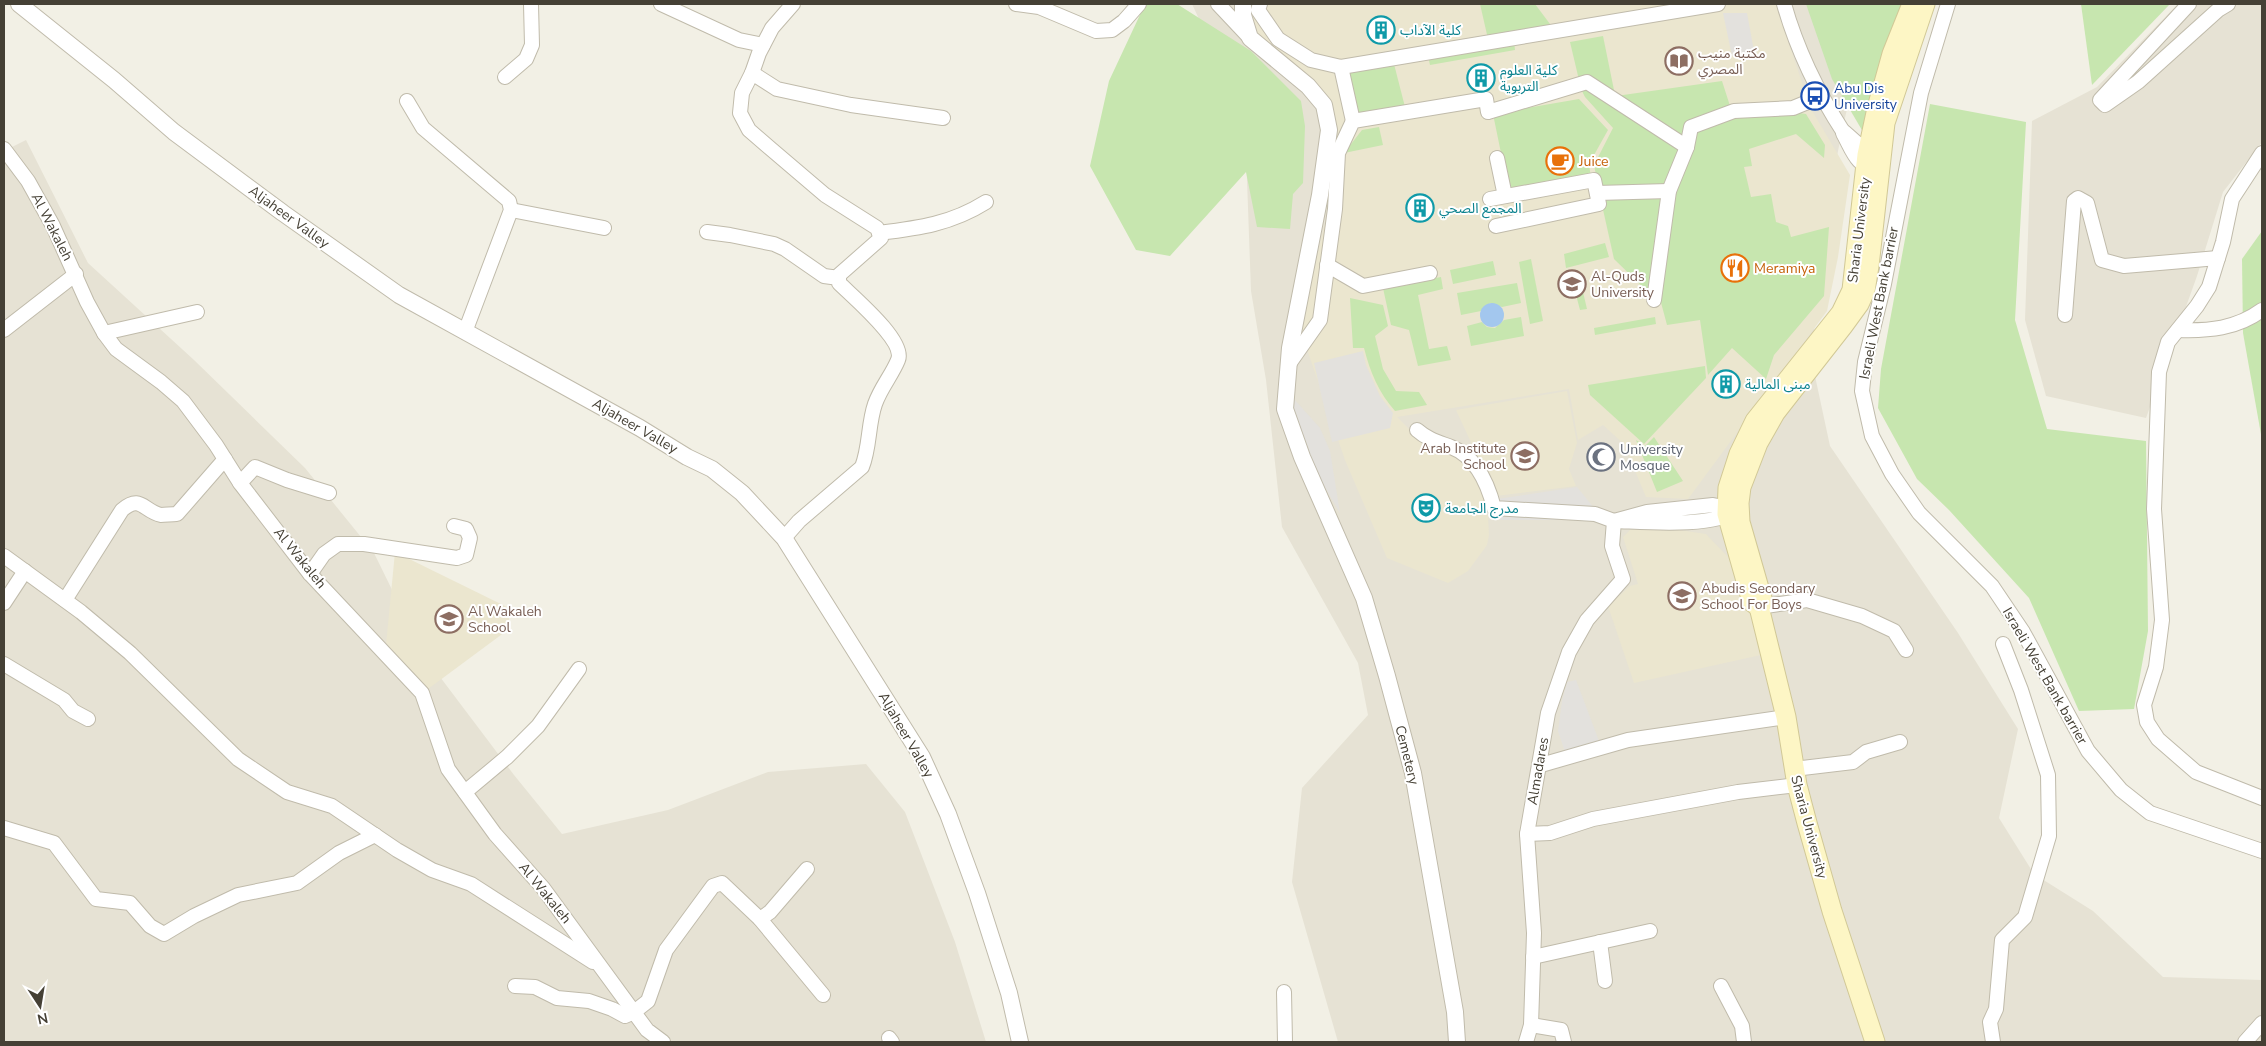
<svg xmlns="http://www.w3.org/2000/svg" width="2266" height="1046" viewBox="0 0 2266 1046" font-family="'Nunito Sans','Noto Sans Arabic',sans-serif">
<style>
.residential{fill:#e6e2d4}
.education{fill:#ebe6cf}
.green{fill:#c7e6af}
.parking{fill:#e3e1dd}
.water{fill:#a3c7ee}
.lines{fill:none;stroke-linecap:round;stroke-linejoin:round}
.minor-casing{stroke:#c0bbab;stroke-width:16}
.tertiary-casing{stroke:#c0bbab;stroke-width:18}
.secondary-casing{stroke:#d1c896;stroke-width:21}
.minor{stroke:#fff;stroke-width:14}
.tertiary{stroke:#fff;stroke-width:16}
.secondary{stroke:#fdf6c5;stroke-width:19}
.labels{text-anchor:middle;dominant-baseline:central;stroke-width:4;stroke-linejoin:round;paint-order:stroke}
.culture-label{font-size:14px;fill:#0d838f;stroke:#fff;text-anchor:start}
.education-label{font-size:14px;fill:#785e54;stroke:#fff;text-anchor:start}
.transit-label{font-size:14px;fill:#164399;stroke:#fff;text-anchor:start}
.food-label{font-size:14px;fill:#c56008;stroke:#fff;text-anchor:start}
.street-label{font-size:14px;fill:#454035;stroke:#fff}
.worship-label{font-size:14px;fill:#5b616d;stroke:#fff;text-anchor:start}
</style>
<rect width="100%" height="100%" fill="#f2f0e5"/>
<g class="residential">
<polygon points="1192,4 1861,4 1861,51 1843,126 1821,236 1812,362 1830,446 1958,633 2018,729 1999,818 2034,874 2093,911 2163,977 2262,980 2262,1042 1338,1042 1292,882 1302,788 1368,715 1358,663 1282,527 1266,380 1251,291 1246,152 1217,58"/>
<polygon points="2178,4 2262,4 2262,142 2223,192 2197,276 2146,418 2046,396 2025,320 2032,121 2097,87"/>
<polygon points="26,140 88,263 194,360 305,468 374,553 425,657 514,775 562,834 668,810 768,772 866,764 905,812 955,942 986,1042 4,1042 4,151"/>
</g>
<g class="education">
<polygon points="1248,4 1782,4 1788,41 1811,109 1850,175 1838,257 1827,311 1688,499 1646,497 1624,444 1603,425 1578,440 1569,389 1397,417 1421,441 1439,447 1458,458 1473,473 1484,497 1488,517 1489,535 1487,545 1468,571 1448,583 1387,558 1345,460 1300,329 1332,193 1336,119 1315,81 1256,35"/>
<polygon points="1567,391 1577,443 1569,469 1576,486 1496,496 1456,410"/>
<polygon points="1641,528 1667,528 1706,534 1728,557 1742,583 1761,655 1634,683 1608,606 1630,586 1638,584 1623,537 1630,530"/>
<polygon points="395,552 509,608 509,629 428,689 386,645"/>
</g>
<g class="green">
<polygon points="1145,4 1177,4 1251,51 1301,101 1305,126 1303,183 1293,194 1290,229 1257,227 1246,172 1170,256 1136,250 1090,166 1109,81"/>
<polygon points="1480,4 1535,4 1553,28 1488,39"/>
<polygon points="1806,4 1911,4 1866,137 1832,79"/>
<polygon points="2081,4 2170,4 2092,85"/>
<polygon points="1603,36 1615,95 1579,80 1570,42"/>
<polygon points="1514,41 1515,50 1430,65 1428,56"/>
<polygon points="1394,64 1405,107 1357,116 1348,72"/>
<polygon points="1722,81 1731,109 1688,125 1684,142 1616,96"/>
<polygon points="1586,86 1684,148 1667,188 1599,190 1594,165 1613,128 1585,97 1580,87"/>
<polygon points="1579,99 1608,130 1589,164 1591,178 1509,192 1493,114"/>
<polygon points="1930,104 2026,122 2015,320 2047,429 2146,441 2148,631 2134,709 2079,711 2029,598 1949,510 1917,479 1878,408 1881,369"/>
<polygon points="1793,112 1806,114 1825,145 1824,158 1796,134 1749,149 1752,166 1744,167 1751,197 1771,194 1776,222 1788,226 1791,237 1829,227 1824,296 1774,355 1766,379 1732,348 1708,375 1700,320 1667,325 1659,295 1676,190 1696,131 1736,116"/>
<polygon points="1379,127 1383,145 1344,153 1362,130"/>
<polygon points="1663,194 1650,294 1614,259 1600,196"/>
<polygon points="2262,231 2262,440 2243,333 2242,259"/>
<polygon points="1605,243 1609,257 1566,268 1564,254"/>
<polygon points="1531,259 1543,321 1530,324 1519,262"/>
<polygon points="1493,261 1496,275 1453,284 1450,270"/>
<polygon points="1579,275 1587,309 1580,310 1571,276"/>
<polygon points="1441,277 1443,289 1418,295 1429,349 1447,346 1451,360 1418,366 1409,330 1391,325 1383,288"/>
<polygon points="1517,283 1521,303 1502,307 1490,303 1481,311 1461,315 1457,293"/>
<path d="M1350 298 1383 305 1388 326 1375 336 1383 369 1396 391 1419 392 1427 405 1395 411C1379 393 1370 372 1364 348H1353Z"/>
<polygon points="1521,317 1524,336 1471,346 1467,326 1482,322 1487,327 1495,328 1504,320"/>
<polygon points="1655,317 1656,324 1595,335 1594,328"/>
<polygon points="1705,366 1706,378 1644,444 1590,395 1588,385"/>
<polygon points="1654,437 1683,481 1657,492 1636,440 1645,446"/>
</g>
<g class="parking">
<polygon points="1723,13 1747,13 1754,51 1732,56"/>
<polygon points="1363,351 1366,365 1380,396 1393,413 1390,428 1332,442 1314,363"/>
<polygon points="1294,399 1320,428 1330,451 1340,513 1318,476 1293,413"/>
<polygon points="1577,487 1595,509 1595,520 1500,520 1497,499"/>
<polygon points="1576,680 1599,741 1565,752 1558,731 1562,701 1567,682"/>
</g>
<circle class="water" cx="1492" cy="315" r="12"/>
<g class="lines">
<g class="minor-casing">
<g id="minor">
<polyline points="661,4 739,40 763,45"/>
<polyline points="1016,4 1039,7 1096,31 1112,30 1124,21 1139,4"/>
<polyline points="1218,4 1250,38"/>
<polyline points="1260,4 1258,10 1278,39 1311,60 1341,67 1718,4"/>
<path d="M1784 4C1797 50 1818 93 1844 133"/>
<polyline points="1948,4 1921,93 1884,284 1865,362 1862,391 1872,436 1892,474 1919,513 1992,586 2023,632 2088,751 2121,790 2150,813 2262,851"/>
<polyline points="2189,4 2100,100 2105,105 2138,82 2218,10 2228,4"/>
<polyline points="1341,67 1353,121"/>
<polyline points="752,73 777,89 851,105 943,118"/>
<polyline points="505,77 526,59 532,45 531,4"/>
<polyline points="407,101 423,128 509,201 511,210 465,332"/>
<polyline points="4,149 28,181 53,226 87,302 104,333 116,349 161,382 183,401 216,445 240,483 310,574 422,693 448,769 495,834 543,888 647,1030 663,1042"/>
<polyline points="2262,153 2232,199 2223,242 2209,287 2197,306 2168,342 2159,372 2154,509 2162,620 2156,667 2144,705 2147,722 2158,739 2196,772 2262,798"/>
<polyline points="1497,158 1505,196"/>
<polyline points="1597,193 1669,191"/>
<polyline points="1490,199 1594,180 1599,204 1496,226"/>
<polyline points="511,210 604,228"/>
<polyline points="707,232 730,235 774,244 785,249 824,276 839,278"/>
<path d="M879 233C919 228 951 224 986 202"/>
<polyline points="1327,265 1363,286 1430,273"/>
<polyline points="1654,300 1669,191 1687,147 1691,127 1734,111 1793,108 1820,97"/>
<polyline points="2065,315 2074,201 2078,198 2087,203 2102,260 2124,266 2218,258"/>
<polyline points="4,330 76,274"/>
<path d="M2178 330C2209 331 2236 329 2262 310"/>
<polyline points="104,333 197,312"/>
<polyline points="1289,364 1320,320 1335,209 1338,153 1353,121 1486,99 1488,112 1587,82 1687,147"/>
<path d="M1417 430C1427 439 1438 442 1451 447 1477 457 1488 484 1494 508L1595 514 1614 521 1612 546 1623 579 1587 620 1569 652 1548 713 1527 834 1534 933 1531 1025 1526 1042"/>
<polyline points="240,483 255,467 287,480 329,493"/>
<path d="M1713 505 1739 510C1711 528 1647 522 1614 521L1647 512Z"/>
<path d="M784 538 799 521 862 467C870 447 868 424 875 404 881 387 892 375 898 360 906 341 853 297 839 283V275L881 238 877 228 825 195 771 149 749 130 740 113 742 93 752 73 759 53 772 28 793 4"/>
<polyline points="4,556 81,612 130,653 238,759 287,792 332,806 397,850 432,870 471,884 593,962"/>
<polyline points="310,574 324,554 338,544 364,544 457,558 466,555 470,538 466,529 454,526"/>
<path d="M65 600 122 510C141 494 143 511 161 515 165 515 172 514 177 514L225 459"/>
<polyline points="4,603 25,571"/>
<polyline points="1759,607 1807,600 1862,616 1894,631 1906,650"/>
<polyline points="4,664 64,700 73,711 88,719"/>
<polyline points="1541,765 1628,740 1786,717"/>
<polyline points="1794,769 1853,762 1866,752 1900,742"/>
<polyline points="465,792 507,757 538,726 579,669"/>
<polyline points="4,828 54,843 96,899 130,903 150,926 164,934 194,916 238,895 297,883 339,853 375,835"/>
<polyline points="1527,834 1550,833 1593,819 1738,792 1797,785"/>
<polyline points="760,919 823,995"/>
<polyline points="1600,942 1605,981"/>
<polyline points="1533,957 1650,931"/>
<polyline points="515,986 535,987 557,998 589,1001 612,1009 625,1016 634,1012 648,1001 666,950 713,886 722,883 760,919 770,912 807,869"/>
<polyline points="1721,986 1742,1026 1744,1042"/>
<polyline points="1284,992 1285,1042"/>
<polyline points="1531,1025 1561,1030 1564,1042"/>
<polyline points="889,1038 892,1042"/>
<polyline points="1993,1042 1990,1022 1996,1009 2002,940 2025,917 2049,836 2048,775 2021,690 2003,644"/>
<polyline points="2245,1042 2262,1023"/>
</g>
</g>
<g class="tertiary-casing">
<g id="tertiary">
<polyline points="19,4 114,80 174,132 283,213 399,295 640,428 687,457 712,469 742,493 784,538 922,757 948,814 977,893 1009,993 1020,1042"/>
<polyline points="1243,4 1243,15 1250,38 1308,86 1324,105 1329,130 1320,195 1290,348 1285,409 1302,457 1364,598 1387,676 1413,773 1455,1012 1457,1042"/>
<path d="M1844 133 1862 149 1879 170C1857 166 1854 151 1844 133Z"/>
</g>
</g>
<g class="secondary-casing">
<g id="secondary">
<polyline points="1912,4 1892,54 1877,108 1867,155 1852,290 1841,313 1755,421 1739,454 1728,488 1727,514 1752,602 1759,607 1763,602 1740,522 1739,503 1741,487 1758,443 1775,413 1843,326 1859,304 1865,291 1869,266 1885,123 1925,4"/>
<polyline points="1759,607 1786,717 1797,785 1807,823 1832,911 1875,1042"/>
</g>
</g>
<use href="#minor" class="minor"/>
<use href="#tertiary" class="tertiary"/>
<use href="#secondary" class="secondary"/>
</g>
<defs>
<g id="building-ring" transform="scale(1.4375)"><circle r="9.5" fill="#fff" stroke="#0f9aa8" stroke-width="1.5"/><path d="M-4-6H4V6H1V3H-1V6H-4ZM-2.5-4.3h1.7v1.8h-1.7ZM.8-4.3h1.7v1.8H.8ZM-2.5-1h1.7V.8h-1.7ZM.8-1h1.7V.8H.8Z" fill="#0f9aa8"/></g>
<g id="library-ring" transform="scale(1.4375)"><circle r="9.5" fill="#fff" stroke="#8d6e63" stroke-width="1.5"/><path d="M-6-4Q-3-5.5-.7-3.5V5Q-3 3-6 4ZM6-4Q3-5.5 .7-3.5V5Q3 3 6 4Z" fill="#8d6e63"/></g>
<g id="bus-ring" transform="scale(1.4375)"><circle r="9.5" fill="#fff" stroke="#1a4fb4" stroke-width="1.5"/><path d="M-5-6H5V4H4V6H2V4H-2V6H-4V4H-5ZM-3.5-4V0h7V-4ZM-3.5 1.2v1.5H-2V1.2ZM2 1.2v1.5H3.5V1.2Z" fill="#1a4fb4"/></g>
<g id="cafe-ring" transform="scale(1.4375)"><circle r="9.5" fill="#fff" stroke="#e8710a" stroke-width="1.5"/><path d="M-5.5-4.5H6V0H3Q3 3.5 0 3.5H-2.5Q-5.5 3.5-5.5 0ZM3-3.2v2h1.7v-2ZM-6 4.5H4V6H-6Z" fill="#e8710a"/></g>
<g id="restaurant-ring" transform="scale(1.4375)"><circle r="9.5" fill="#fff" stroke="#e8710a" stroke-width="1.5"/><path d="M-5-6h1v4h1v-4h1v4h1v-4h1v5L-1.5 .5V6h-2V.5L-5-1ZM5-6V6H3V1.5H1.5Q1.5-4 5-6Z" fill="#e8710a"/></g>
<g id="university-ring" transform="scale(1.4375)"><circle r="9.5" fill="#fff" stroke="#8d6e63" stroke-width="1.5"/><path d="M0-5L7-2L0 1L-7-2ZM-4 1L0 2.5L4 1V4Q0 6-4 4Z" fill="#8d6e63"/></g>
<g id="school-ring" transform="scale(1.4375)"><circle r="9.5" fill="#fff" stroke="#8d6e63" stroke-width="1.5"/><path d="M0-5L7-2L0 1L-7-2ZM-4 1L0 2.5L4 1V4Q0 6-4 4Z" fill="#8d6e63"/></g>
<g id="mosque-ring" transform="scale(1.4375)"><circle r="9.5" fill="#fff" stroke="#6b7280" stroke-width="1.5"/><path d="M3.5-4.9A6 6 0 1 0 3.5 4.9A5 5 0 1 1 3.5-4.9Z" fill="#6b7280"/></g>
<g id="theatre-ring" transform="scale(1.4375)"><circle r="9.5" fill="#fff" stroke="#0f9aa8" stroke-width="1.5"/><path d="M-5-5.5Q0-4 5-5.5V0Q5 5 0 6Q-5 5-5 0ZM-3.3-2.5H-1v1.5H-3.3ZM1-2.5H3.3v1.5H1ZM-2.8 1Q0 5.5 2.8 1Z" fill="#0f9aa8"/></g>
</defs>
<g fill-rule="evenodd">
<use href="#building-ring" x="1381" y="30"/>
<use href="#library-ring" x="1679" y="61"/>
<use href="#building-ring" x="1481" y="78"/>
<use href="#bus-ring" x="1815" y="96"/>
<use href="#cafe-ring" x="1560" y="161"/>
<use href="#building-ring" x="1420" y="208"/>
<use href="#restaurant-ring" x="1735" y="268"/>
<use href="#university-ring" x="1572" y="284"/>
<use href="#building-ring" x="1726" y="384"/>
<use href="#school-ring" x="1525" y="456"/>
<use href="#mosque-ring" x="1601" y="457"/>
<use href="#theatre-ring" x="1426" y="508"/>
<use href="#school-ring" x="1682" y="596"/>
<use href="#school-ring" x="449" y="619"/>
</g>
<g class="labels">
<g class="culture-label">
<text x="1400" y="30">كلية الآداب</text>
<text x="1500" y="70">كلية العلوم<tspan x="1500" dy="16">التربوية</tspan></text>
<text x="1439" y="208">المجمع الصحي</text>
<text x="1745" y="384">مبنى المالية</text>
<text x="1445" y="508">مدرج الجامعة</text>
</g>
<g class="education-label">
<text x="1698" y="53">مكتبة منيب<tspan x="1698" dy="16">المصري</tspan></text>
<text x="1591" y="276">Al-Quds<tspan x="1591" dy="16">University</tspan></text>
<text x="1506" y="448" text-anchor="end">Arab Institute<tspan x="1506" dy="16">School</tspan></text>
<text x="1701" y="588">Abudis Secondary<tspan x="1701" dy="16">School For Boys</tspan></text>
<text x="468" y="611">Al Wakaleh<tspan x="468" dy="16">School</tspan></text>
</g>
<g class="transit-label">
<text x="1834" y="88">Abu Dis<tspan x="1834" dy="16">University</tspan></text>
</g>
<g class="food-label">
<text x="1579" y="161">Juice</text>
<text x="1754" y="268">Meramiya</text>
</g>
<g class="street-label">
<text transform="translate(289 217) rotate(36)">Aljaheer Valley</text>
<text transform="translate(52 227) rotate(63)">Al Wakaleh</text>
<text transform="translate(1859 230) rotate(-83)">Sharia University</text>
<text transform="translate(1879 303) rotate(-79)">Israeli West Bank barrier</text>
<text transform="translate(635 426) rotate(30)">Aljaheer Valley</text>
<text transform="translate(300 558) rotate(51)">Al Wakaleh</text>
<text transform="translate(2045 676) rotate(60)">Israeli West Bank barrier</text>
<text transform="translate(906 735) rotate(60)">Aljaheer Valley</text>
<text transform="translate(1407 755) rotate(76)">Cemetery</text>
<text transform="translate(1538 771) rotate(-80)">Almadares</text>
<text transform="translate(1809 827) rotate(75)">Sharia University</text>
<text transform="translate(545 893) rotate(51)">Al Wakaleh</text>
</g>
<g class="worship-label">
<text x="1620" y="449">University<tspan x="1620" dy="16">Mosque</tspan></text>
</g>
</g>
<rect width="2266" height="1046" fill="none" stroke="#454035" stroke-width="10"/>
<g transform="translate(40 1006) rotate(168)" stroke="#ffffff" stroke-width="4" paint-order="stroke">
<path d="M0-4L9 19L0 12L-9 19Z" fill="#454035"/>
<text y="-8" font-size="14" font-weight="bold" text-anchor="middle" fill="#454035">N</text>
</g>
</svg>
